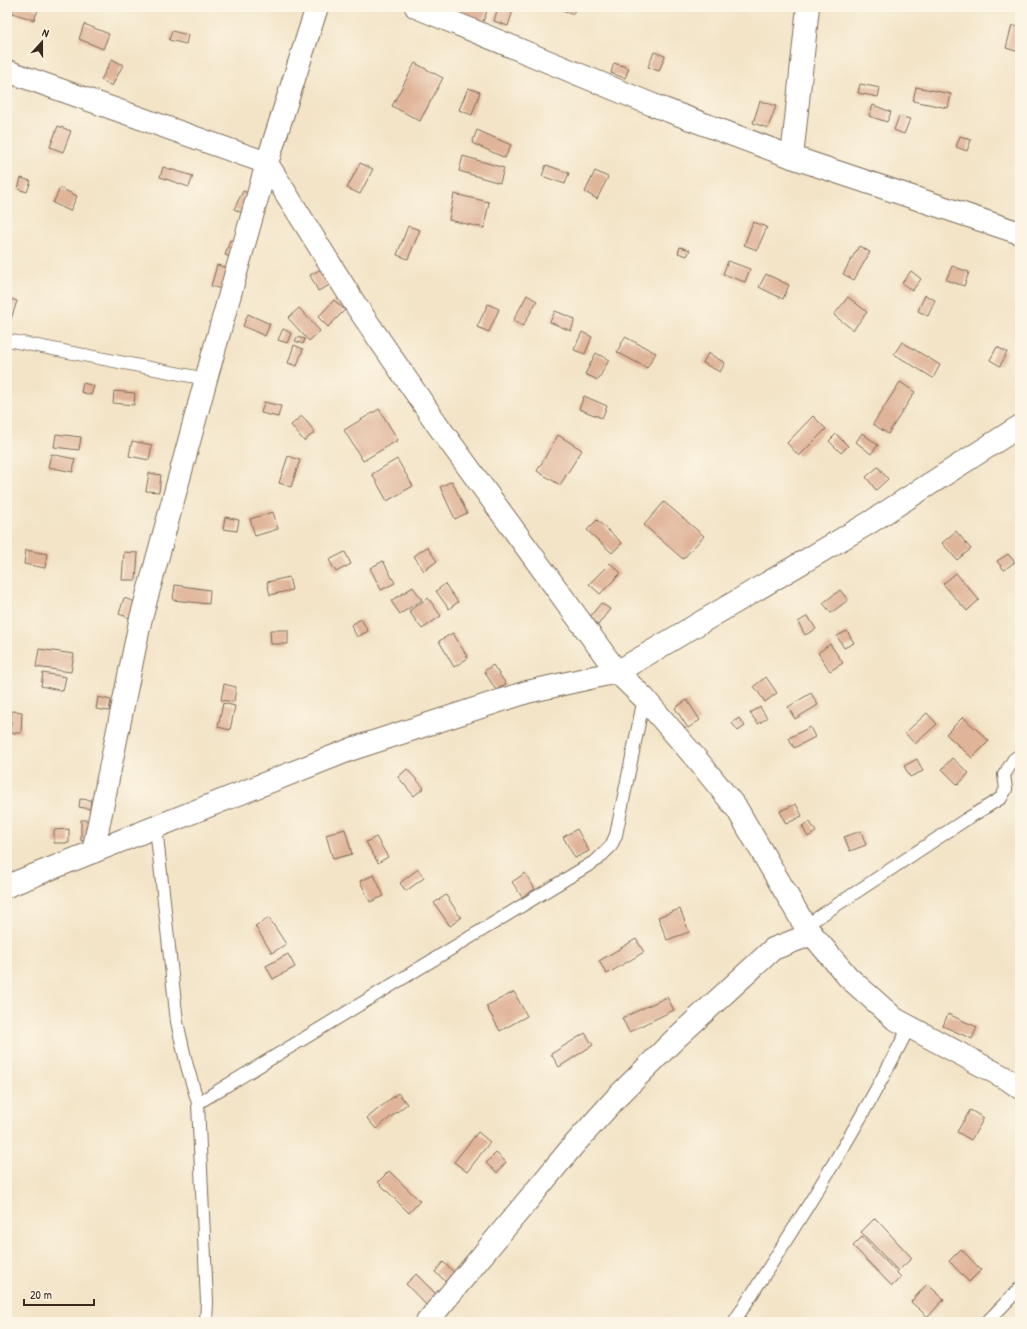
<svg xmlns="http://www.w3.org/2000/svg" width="1027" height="1329" viewBox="0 0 1027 1329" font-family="'Patrick Hand',sans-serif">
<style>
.building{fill:#e0b499}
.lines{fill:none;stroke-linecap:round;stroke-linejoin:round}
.service-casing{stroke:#7b6b59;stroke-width:14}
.minor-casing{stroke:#7b6b59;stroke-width:24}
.service{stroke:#fff;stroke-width:12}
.minor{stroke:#fff;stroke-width:22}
</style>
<rect width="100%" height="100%" fill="#fcf5e5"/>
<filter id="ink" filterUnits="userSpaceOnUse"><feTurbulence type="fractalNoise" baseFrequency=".025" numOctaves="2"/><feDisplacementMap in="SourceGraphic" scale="8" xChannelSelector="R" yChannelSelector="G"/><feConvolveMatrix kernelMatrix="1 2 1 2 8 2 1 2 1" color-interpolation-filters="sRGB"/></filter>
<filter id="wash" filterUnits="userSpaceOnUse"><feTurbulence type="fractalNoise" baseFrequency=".012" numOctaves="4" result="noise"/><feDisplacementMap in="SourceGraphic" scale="16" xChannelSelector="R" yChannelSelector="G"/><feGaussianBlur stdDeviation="0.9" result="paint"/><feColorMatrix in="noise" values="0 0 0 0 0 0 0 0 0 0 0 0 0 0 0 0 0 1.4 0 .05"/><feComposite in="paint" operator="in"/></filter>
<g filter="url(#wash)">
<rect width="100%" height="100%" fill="#f3e4c7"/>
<g id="blocks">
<g class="building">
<polygon points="14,7 30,7 38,10 34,20 12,13"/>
<polygon points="464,7 477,7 487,11 481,27 460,19"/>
<polygon points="498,7 514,7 508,26 494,21"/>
<polygon points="555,7 576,7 573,14"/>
<polygon points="84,24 109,34 103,49 79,39"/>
<polygon points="1012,25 1020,28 1019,52 1006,48"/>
<polygon points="172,31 188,35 186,44 169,40"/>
<polygon points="654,52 665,56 659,71 648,67"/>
<polygon points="112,59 123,65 112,86 101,80"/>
<polygon points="415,63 443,78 420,121 392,106"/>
<polygon points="614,63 629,68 625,78 611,73"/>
<polygon points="860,84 880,88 878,97 858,93"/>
<polygon points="916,87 951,94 948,108 913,101"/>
<polygon points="468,88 480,92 472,115 459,110"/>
<polygon points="760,101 776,106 768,128 753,123"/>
<polygon points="873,105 891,112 887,122 869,116"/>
<polygon points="899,116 910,119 904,134 894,130"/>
<polygon points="58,126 71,131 63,152 50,147"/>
<polygon points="477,130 511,145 505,158 472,143"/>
<polygon points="960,136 971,140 967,151 956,147"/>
<polygon points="463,156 504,168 500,183 459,171"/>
<polygon points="360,163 373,169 360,194 347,188"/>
<polygon points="546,165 569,173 565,184 542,176"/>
<polygon points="163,167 193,176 189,187 160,177"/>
<polygon points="595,171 608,177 597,199 585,192"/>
<polygon points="21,178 31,181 27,192 18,189"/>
<polygon points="60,188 77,196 70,211 53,203"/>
<polygon points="243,191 253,195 244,214 234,209"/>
<polygon points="454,194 489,202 484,228 449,220"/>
<polygon points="753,222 767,227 757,250 744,245"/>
<polygon points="408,226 420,230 408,259 397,255"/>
<polygon points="230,240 241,244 236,259 225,255"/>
<polygon points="859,246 870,252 854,280 843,274"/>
<polygon points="680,247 690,250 687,256 678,253"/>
<polygon points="728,261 750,269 745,282 723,274"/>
<polygon points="217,265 231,269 225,290 211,286"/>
<polygon points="952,266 969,272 964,286 946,280"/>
<polygon points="323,268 332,284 318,291 310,275"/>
<polygon points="911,271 921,279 912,291 902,283"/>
<polygon points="766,274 789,285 783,299 759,287"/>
<polygon points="527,295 537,301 523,326 513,321"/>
<polygon points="925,295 935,300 928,316 918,311"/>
<polygon points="848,297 867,312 853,330 834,315"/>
<polygon points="7,298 17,301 10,322 7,321"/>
<polygon points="334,300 345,310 328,327 318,317"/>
<polygon points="488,304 499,309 489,332 477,327"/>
<polygon points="299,308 320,331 309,341 288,318"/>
<polygon points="555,311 575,319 571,331 550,322"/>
<polygon points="248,314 270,324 265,336 243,326"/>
<polygon points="283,329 291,333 287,343 278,340"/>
<polygon points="582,332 592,337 585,354 574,350"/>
<polygon points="297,337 305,339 303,344 295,341"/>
<polygon points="625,337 656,353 647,368 617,352"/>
<polygon points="902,342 940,365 933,378 894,354"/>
<polygon points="294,345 303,349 297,366 288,363"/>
<polygon points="997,347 1007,352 1000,366 990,360"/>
<polygon points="596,353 609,360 598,380 585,374"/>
<polygon points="708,353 725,363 720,372 703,363"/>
<polygon points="1020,370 1020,383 1016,381"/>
<polygon points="900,382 915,392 888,434 873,424"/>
<polygon points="83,383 94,386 91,395 81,392"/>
<polygon points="114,391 135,393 134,405 113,403"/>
<polygon points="584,396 607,406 602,418 579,409"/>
<polygon points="264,402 281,406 278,417 261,413"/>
<polygon points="379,409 398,440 363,461 344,430"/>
<polygon points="302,416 315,432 304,441 291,425"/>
<polygon points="813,416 826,429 799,456 787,443"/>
<polygon points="862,433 878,445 871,454 856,442"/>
<polygon points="56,434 81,437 79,450 54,447"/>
<polygon points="836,434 848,446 841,453 829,441"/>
<polygon points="558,435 582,450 560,485 537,471"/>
<polygon points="132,441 152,445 149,460 129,456"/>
<polygon points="51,454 75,459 73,472 48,467"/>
<polygon points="288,456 300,460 291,487 279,483"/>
<polygon points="397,459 413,486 387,501 372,474"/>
<polygon points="878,467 888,479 876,490 866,477"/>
<polygon points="149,473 161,475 159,492 146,491"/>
<polygon points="452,481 467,513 455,519 440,487"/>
<polygon points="664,502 704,536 683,559 644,525"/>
<polygon points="273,512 278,529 255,536 250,519"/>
<polygon points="225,517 239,520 237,531 223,529"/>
<polygon points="597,520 622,543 612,553 587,530"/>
<polygon points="956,531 971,549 957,560 942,543"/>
<polygon points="427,547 437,561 424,571 414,556"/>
<polygon points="26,550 47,554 45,568 24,564"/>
<polygon points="124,552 138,553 136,580 122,580"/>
<polygon points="345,552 351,564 336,572 329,560"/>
<polygon points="1008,554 1015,562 1004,570 997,561"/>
<polygon points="383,561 395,583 381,590 370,568"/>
<polygon points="610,563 621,573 600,594 589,584"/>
<polygon points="956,573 979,600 967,611 943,584"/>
<polygon points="289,577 292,590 270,595 267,582"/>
<polygon points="445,584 458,602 449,609 436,591"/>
<polygon points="175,585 210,590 209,604 173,600"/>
<polygon points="413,587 422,600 400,614 391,601"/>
<polygon points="840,590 848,600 831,613 823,603"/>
<polygon points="124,598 138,603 133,619 119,614"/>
<polygon points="428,598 441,616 422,629 409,611"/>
<polygon points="601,603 610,609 598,625 589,618"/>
<polygon points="7,606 11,607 9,624 7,624"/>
<polygon points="808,616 816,629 805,635 798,622"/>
<polygon points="361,619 368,631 357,637 351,625"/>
<polygon points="270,630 288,630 288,644 271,644"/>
<polygon points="847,631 854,643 844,648 837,636"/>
<polygon points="453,633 468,658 454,667 439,641"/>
<polygon points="830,644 843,663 830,671 818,653"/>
<polygon points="39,649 74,654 71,672 36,667"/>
<polygon points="493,665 506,684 496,690 484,671"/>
<polygon points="43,673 66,677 63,691 41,686"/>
<polygon points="766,677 777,693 765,702 754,686"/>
<polygon points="224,684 236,687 234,702 221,700"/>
<polygon points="811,693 818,705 795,719 788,707"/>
<polygon points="98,697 111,700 109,711 96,709"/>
<polygon points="687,700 700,720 688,728 675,708"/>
<polygon points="223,703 235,706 230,730 218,727"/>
<polygon points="760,707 767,718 758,724 750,713"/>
<polygon points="12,711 22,712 21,733 10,733"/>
<polygon points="927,713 937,724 915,744 905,733"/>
<polygon points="963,717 989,741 972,758 946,734"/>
<polygon points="739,718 745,726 738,731 732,723"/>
<polygon points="810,727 815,737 794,748 789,738"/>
<polygon points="952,758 969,773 958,785 942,769"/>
<polygon points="917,759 923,771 910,777 904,766"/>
<polygon points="407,769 424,788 414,796 398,777"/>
<polygon points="80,799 91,800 90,809 79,807"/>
<polygon points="796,804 802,816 786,824 780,811"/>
<polygon points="81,820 91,820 91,842 81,841"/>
<polygon points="810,822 816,832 808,837 802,826"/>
<polygon points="69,829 69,843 54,843 54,830"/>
<polygon points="345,829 352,854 333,859 326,835"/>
<polygon points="577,829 589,851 575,858 563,837"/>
<polygon points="861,831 866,845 850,851 844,837"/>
<polygon points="376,837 388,857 378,863 366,842"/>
<polygon points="418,869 424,878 406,891 400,883"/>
<polygon points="525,873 535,889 522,897 512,882"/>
<polygon points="374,875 384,896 370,902 360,881"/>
<polygon points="446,895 461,918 450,926 434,903"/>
<polygon points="680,909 689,932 667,940 658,917"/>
<polygon points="269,918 286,944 272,953 255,926"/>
<polygon points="636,939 644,952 607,974 599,961"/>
<polygon points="288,954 295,967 273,979 266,966"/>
<polygon points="514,992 527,1016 500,1031 486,1006"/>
<polygon points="667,997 674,1010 629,1032 622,1018"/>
<polygon points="948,1014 977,1027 972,1039 943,1026"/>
<polygon points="585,1033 593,1045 559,1067 551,1054"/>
<polygon points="398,1093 407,1104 376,1129 367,1118"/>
<polygon points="970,1110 984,1118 971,1140 957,1132"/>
<polygon points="478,1132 490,1142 467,1172 454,1162"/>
<polygon points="496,1153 506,1162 497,1173 486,1163"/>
<polygon points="389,1171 420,1201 409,1213 378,1182"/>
<polygon points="875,1218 912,1258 898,1271 861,1232"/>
<polygon points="862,1237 901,1277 892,1286 853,1246"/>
<polygon points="961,1249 981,1270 969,1282 949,1261"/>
<polygon points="443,1262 459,1277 451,1286 435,1272"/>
<polygon points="416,1274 440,1298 429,1308 406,1284"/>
<polygon points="927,1284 944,1299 928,1317 911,1302"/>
</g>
</g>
</g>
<g filter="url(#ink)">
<use href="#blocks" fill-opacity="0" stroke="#7b6b59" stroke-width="1"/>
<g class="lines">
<g class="service-casing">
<g id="service">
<polyline points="7,340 206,379"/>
<polyline points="156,827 177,1022 187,1066 198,1103 207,1302 206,1322"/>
<polyline points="805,926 965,820 1001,798 1006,789 1004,775 1014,759 1020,755"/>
<polyline points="198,1103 597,860 611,846 616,835 644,698"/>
<path d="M734 1322C796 1226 858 1129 909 1027"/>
<polyline points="987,1322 1020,1288"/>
</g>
</g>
<g class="minor-casing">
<g id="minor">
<polyline points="416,7 653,105 792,157 1020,233"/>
<polyline points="7,71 267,163 355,304 439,427 617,672 644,698 699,762 737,809 805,926 848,977 895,1019 1009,1080 1020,1088"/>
<polyline points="792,157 808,7"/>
<polyline points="93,852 140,622 206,379 267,163 317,7"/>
<polyline points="7,886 352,749 527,692 617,672 869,523 1020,426"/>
<polyline points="427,1322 572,1147 616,1098 674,1040 773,949 812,934"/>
</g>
</g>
<use href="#service" class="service"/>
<use href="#minor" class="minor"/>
</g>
</g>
<rect width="1027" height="1329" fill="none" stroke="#fcf5e5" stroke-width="24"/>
<g transform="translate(42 42) rotate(21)" stroke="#fcf5e5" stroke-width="3" paint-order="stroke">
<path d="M0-3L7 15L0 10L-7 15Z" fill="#3b2a1e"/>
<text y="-6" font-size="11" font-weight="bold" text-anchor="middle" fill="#3b2a1e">N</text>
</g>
<path d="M24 1299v6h70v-6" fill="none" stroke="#3b2a1e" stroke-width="2"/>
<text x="30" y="1299" font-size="12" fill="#3b2a1e" stroke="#fcf5e5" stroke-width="3" paint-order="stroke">20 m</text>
</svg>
